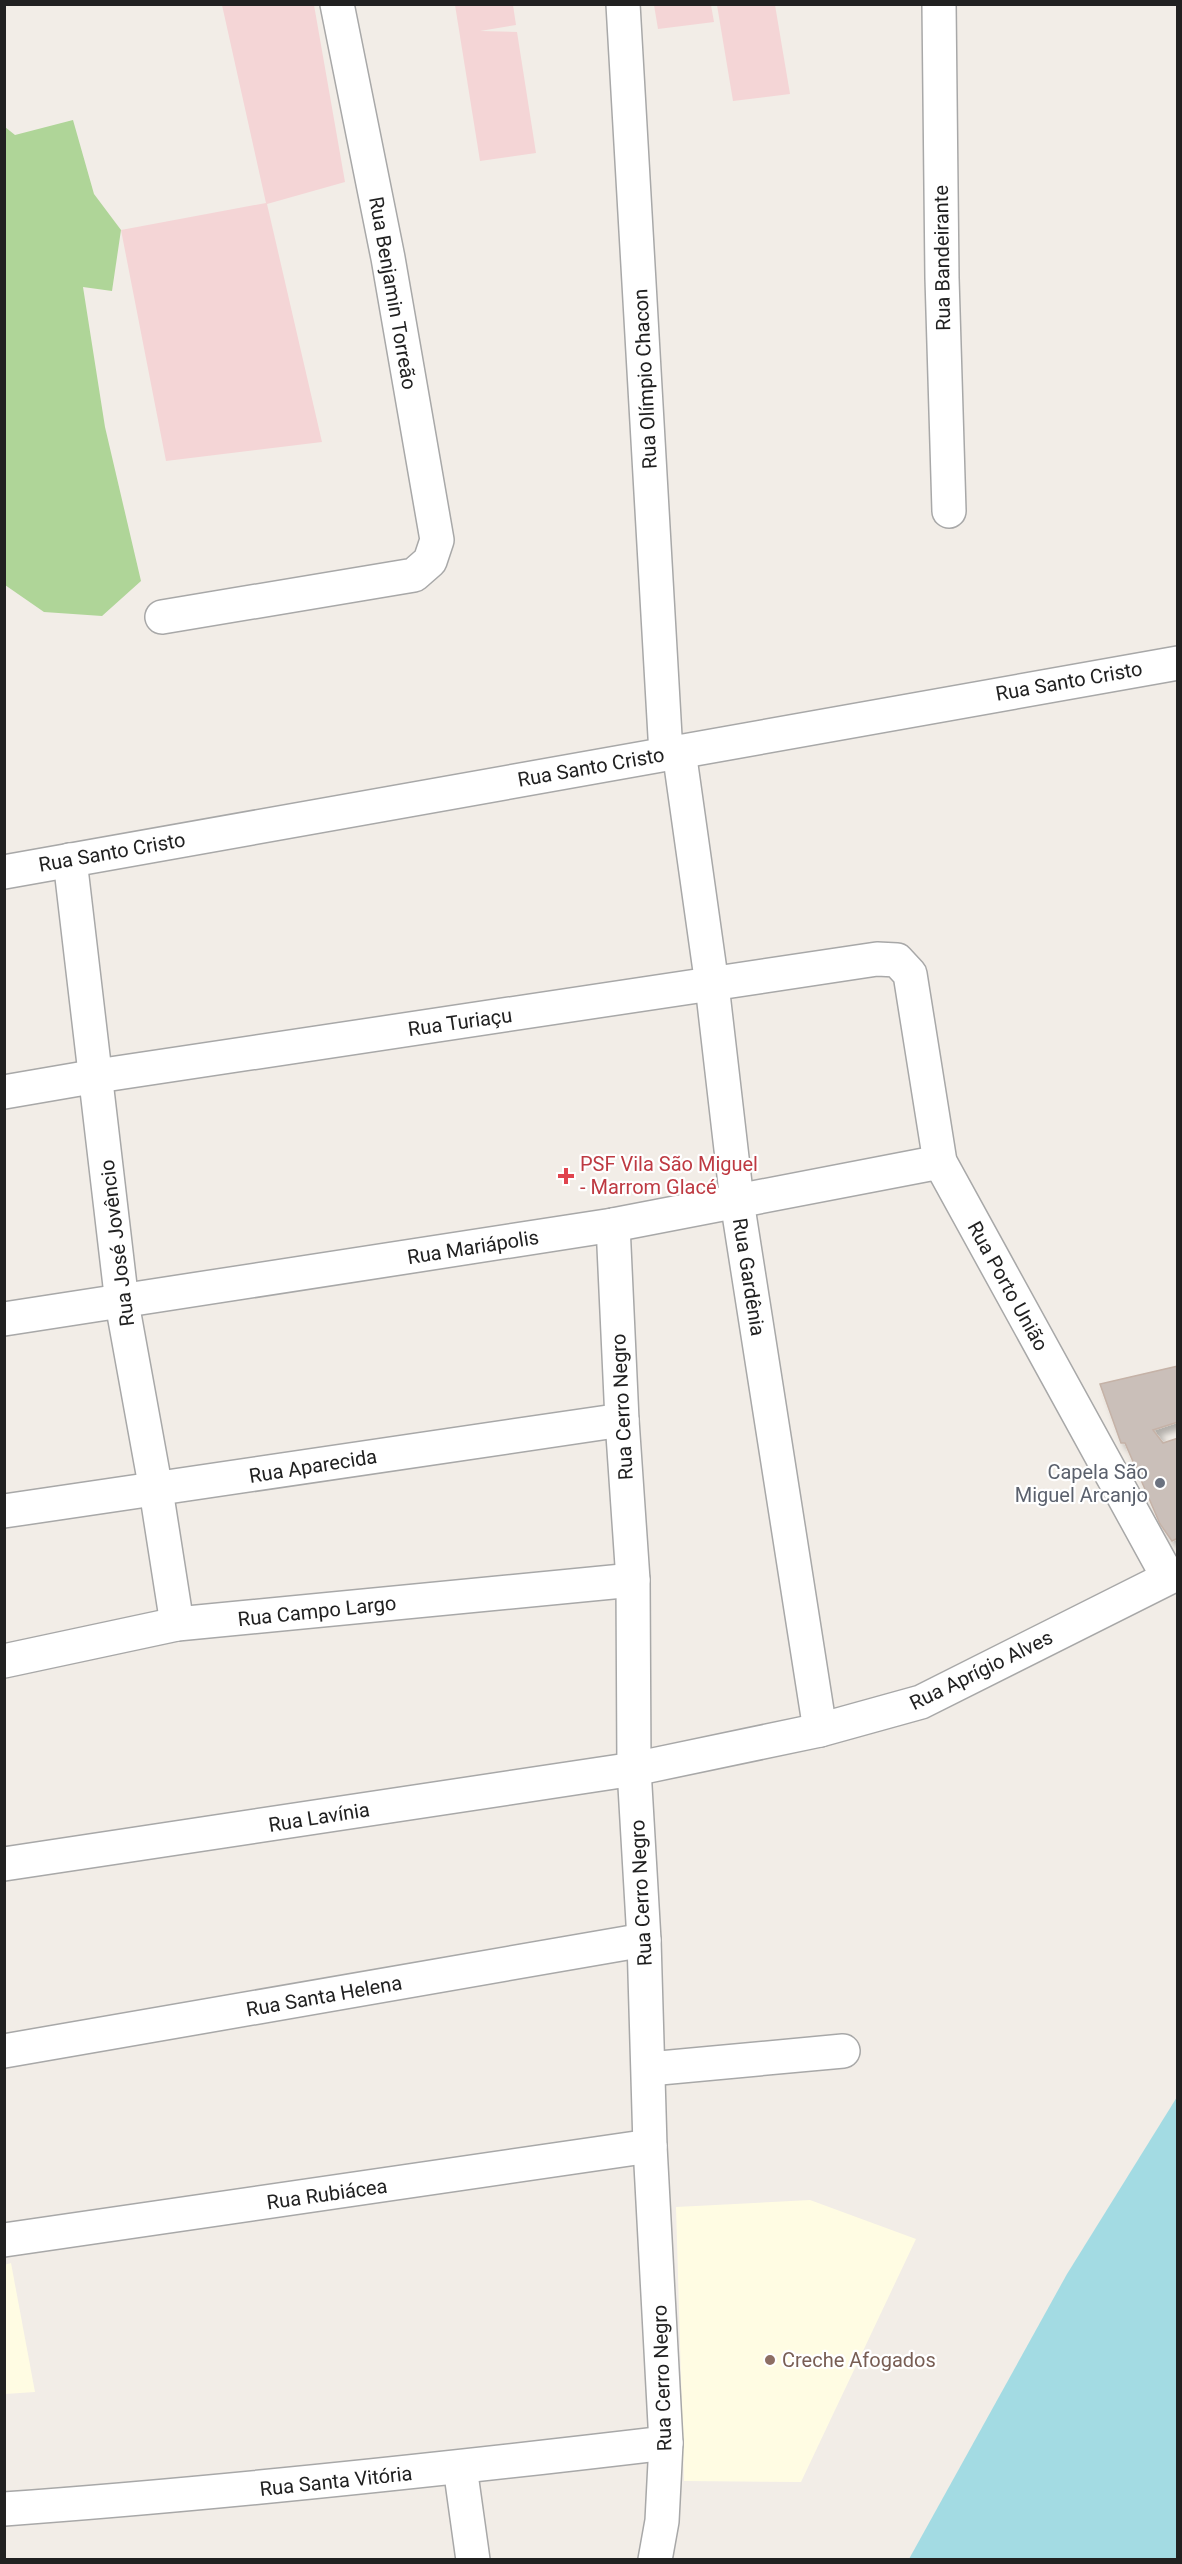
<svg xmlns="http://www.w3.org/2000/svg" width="1182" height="2564" viewBox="0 0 1182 2564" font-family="Roboto,sans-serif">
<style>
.commercial{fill:#f4d5d6}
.education{fill:#fffce3}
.forest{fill:#afd598}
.water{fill:#a3dbe3}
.building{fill:#cabfb9;stroke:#c5b2a7;stroke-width:1.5;filter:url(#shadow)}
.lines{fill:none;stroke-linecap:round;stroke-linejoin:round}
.minor-casing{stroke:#a8a8a8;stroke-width:36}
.minor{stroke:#fff;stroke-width:33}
.health-dot{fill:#e0444e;stroke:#fff;stroke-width:2}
.worship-dot{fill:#6b7280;stroke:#fff;stroke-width:2}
.education-dot{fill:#8d6e63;stroke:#fff;stroke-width:2}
.labels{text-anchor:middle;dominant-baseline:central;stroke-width:4.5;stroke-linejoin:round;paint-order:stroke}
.street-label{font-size:20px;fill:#212121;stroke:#fff}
.health-label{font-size:20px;fill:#be3a42;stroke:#fff;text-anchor:start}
.worship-label{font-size:20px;fill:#5b616d;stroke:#fff;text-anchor:end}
.education-label{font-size:20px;fill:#785e54;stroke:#fff;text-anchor:start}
</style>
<defs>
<filter id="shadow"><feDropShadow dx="5.5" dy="5.5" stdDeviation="3" flood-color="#0004"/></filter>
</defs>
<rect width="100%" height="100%" fill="#f2ede7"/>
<g class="commercial">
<polygon points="222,5 314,5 345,182 267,204 322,442 166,461 121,230 266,203"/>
<polygon points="455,5 513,5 516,25 480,31 517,32 536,153 480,161"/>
<polygon points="654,5 711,5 714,22 658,29"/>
<polygon points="717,5 775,5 790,94 733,101"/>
</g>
<g class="education">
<polygon points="810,2200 916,2239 801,2482 684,2481 676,2207"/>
<polygon points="11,2263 35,2392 5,2394 4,2265"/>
</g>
<polygon class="forest" points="73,120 94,194 121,230 112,291 83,287 105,427 141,581 102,616 44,612 5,585 5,127 15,135"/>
<polygon class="water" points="1177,2097 1177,2559 909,2559 1067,2274"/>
<polygon class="building" points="1178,1366 1178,1422 1153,1430 1163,1443 1178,1438 1178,1538 1172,1541 1160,1524 1125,1443 1121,1443 1100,1384"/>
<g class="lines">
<g class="minor-casing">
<g id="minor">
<polyline points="623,4 666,754"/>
<polyline points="939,4 942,278 949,511"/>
<polyline points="162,617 414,575 430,561 437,540 388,258 337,4"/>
<polyline points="679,751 712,985 737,1201 820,1730"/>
<polyline points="70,860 122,1303 156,1490 177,1624"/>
<polyline points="4,872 1178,663"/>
<polyline points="4,1092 97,1076 877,959 897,960 910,974 940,1162 1168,1577"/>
<polyline points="613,1225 622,1420 633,1580 634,1769 644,1940 650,2146 666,2443 662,2521 655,2560"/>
<polyline points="4,1319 613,1225 940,1162"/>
<polyline points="4,1511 622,1420"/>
<polyline points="4,1661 177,1624 633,1580"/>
<polyline points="4,1864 634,1769 820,1730 921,1702 1178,1573"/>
<polyline points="4,2051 644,1940"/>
<polyline points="649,2069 843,2051"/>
<polyline points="4,2240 650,2146"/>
<polyline points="460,2467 473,2560"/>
<path d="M4 2509C226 2493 446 2469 666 2443"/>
</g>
</g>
<use href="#minor" class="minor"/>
</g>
<path class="health-dot" d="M563 1167h6v6h6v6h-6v6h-6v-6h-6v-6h6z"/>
<circle class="worship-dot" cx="1160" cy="1483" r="6"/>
<circle class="education-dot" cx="770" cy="2360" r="6"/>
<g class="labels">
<g class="street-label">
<text transform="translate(942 258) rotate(-91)">Rua Bandeirante</text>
<text transform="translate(393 293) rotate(80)">Rua Benjamin Torreão</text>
<text transform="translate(645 379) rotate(-93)">Rua Olímpio Chacon</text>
<text transform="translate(1069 681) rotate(-10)">Rua Santo Cristo</text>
<text transform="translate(591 767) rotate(-10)">Rua Santo Cristo</text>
<text transform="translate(112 852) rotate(-10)">Rua Santo Cristo</text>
<text transform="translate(460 1022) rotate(-8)">Rua Turiaçu</text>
<text transform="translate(117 1243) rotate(-97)">Rua José Jovêncio</text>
<text transform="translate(473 1247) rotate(-9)">Rua Mariápolis</text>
<text transform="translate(749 1277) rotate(81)">Rua Gardênia</text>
<text transform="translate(1008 1286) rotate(61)">Rua Porto União</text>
<text transform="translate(622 1407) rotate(-93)">Rua Cerro Negro</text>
<text transform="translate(313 1466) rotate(-9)">Rua Aparecida</text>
<text transform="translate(317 1611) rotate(-6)">Rua Campo Largo</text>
<text transform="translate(981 1670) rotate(-26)">Rua Aprígio Alves</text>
<text transform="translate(319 1817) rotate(-9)">Rua Lavínia</text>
<text transform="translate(641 1893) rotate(-93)">Rua Cerro Negro</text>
<text transform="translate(324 1996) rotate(-10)">Rua Santa Helena</text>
<text transform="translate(327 2194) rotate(-8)">Rua Rubiácea</text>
<text transform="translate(662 2378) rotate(-92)">Rua Cerro Negro</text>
<text transform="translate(336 2481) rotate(-6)">Rua Santa Vitória</text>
</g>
<g class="health-label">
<text x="580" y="1164">PSF Vila São Miguel<tspan x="580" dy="23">- Marrom Glacé</tspan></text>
</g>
<g class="worship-label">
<text x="1148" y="1472">Capela São<tspan x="1148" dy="23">Miguel Arcanjo</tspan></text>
</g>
<g class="education-label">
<text x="782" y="2360">Creche Afogados</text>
</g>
</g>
<rect width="1182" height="2564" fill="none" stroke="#212121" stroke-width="12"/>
</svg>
